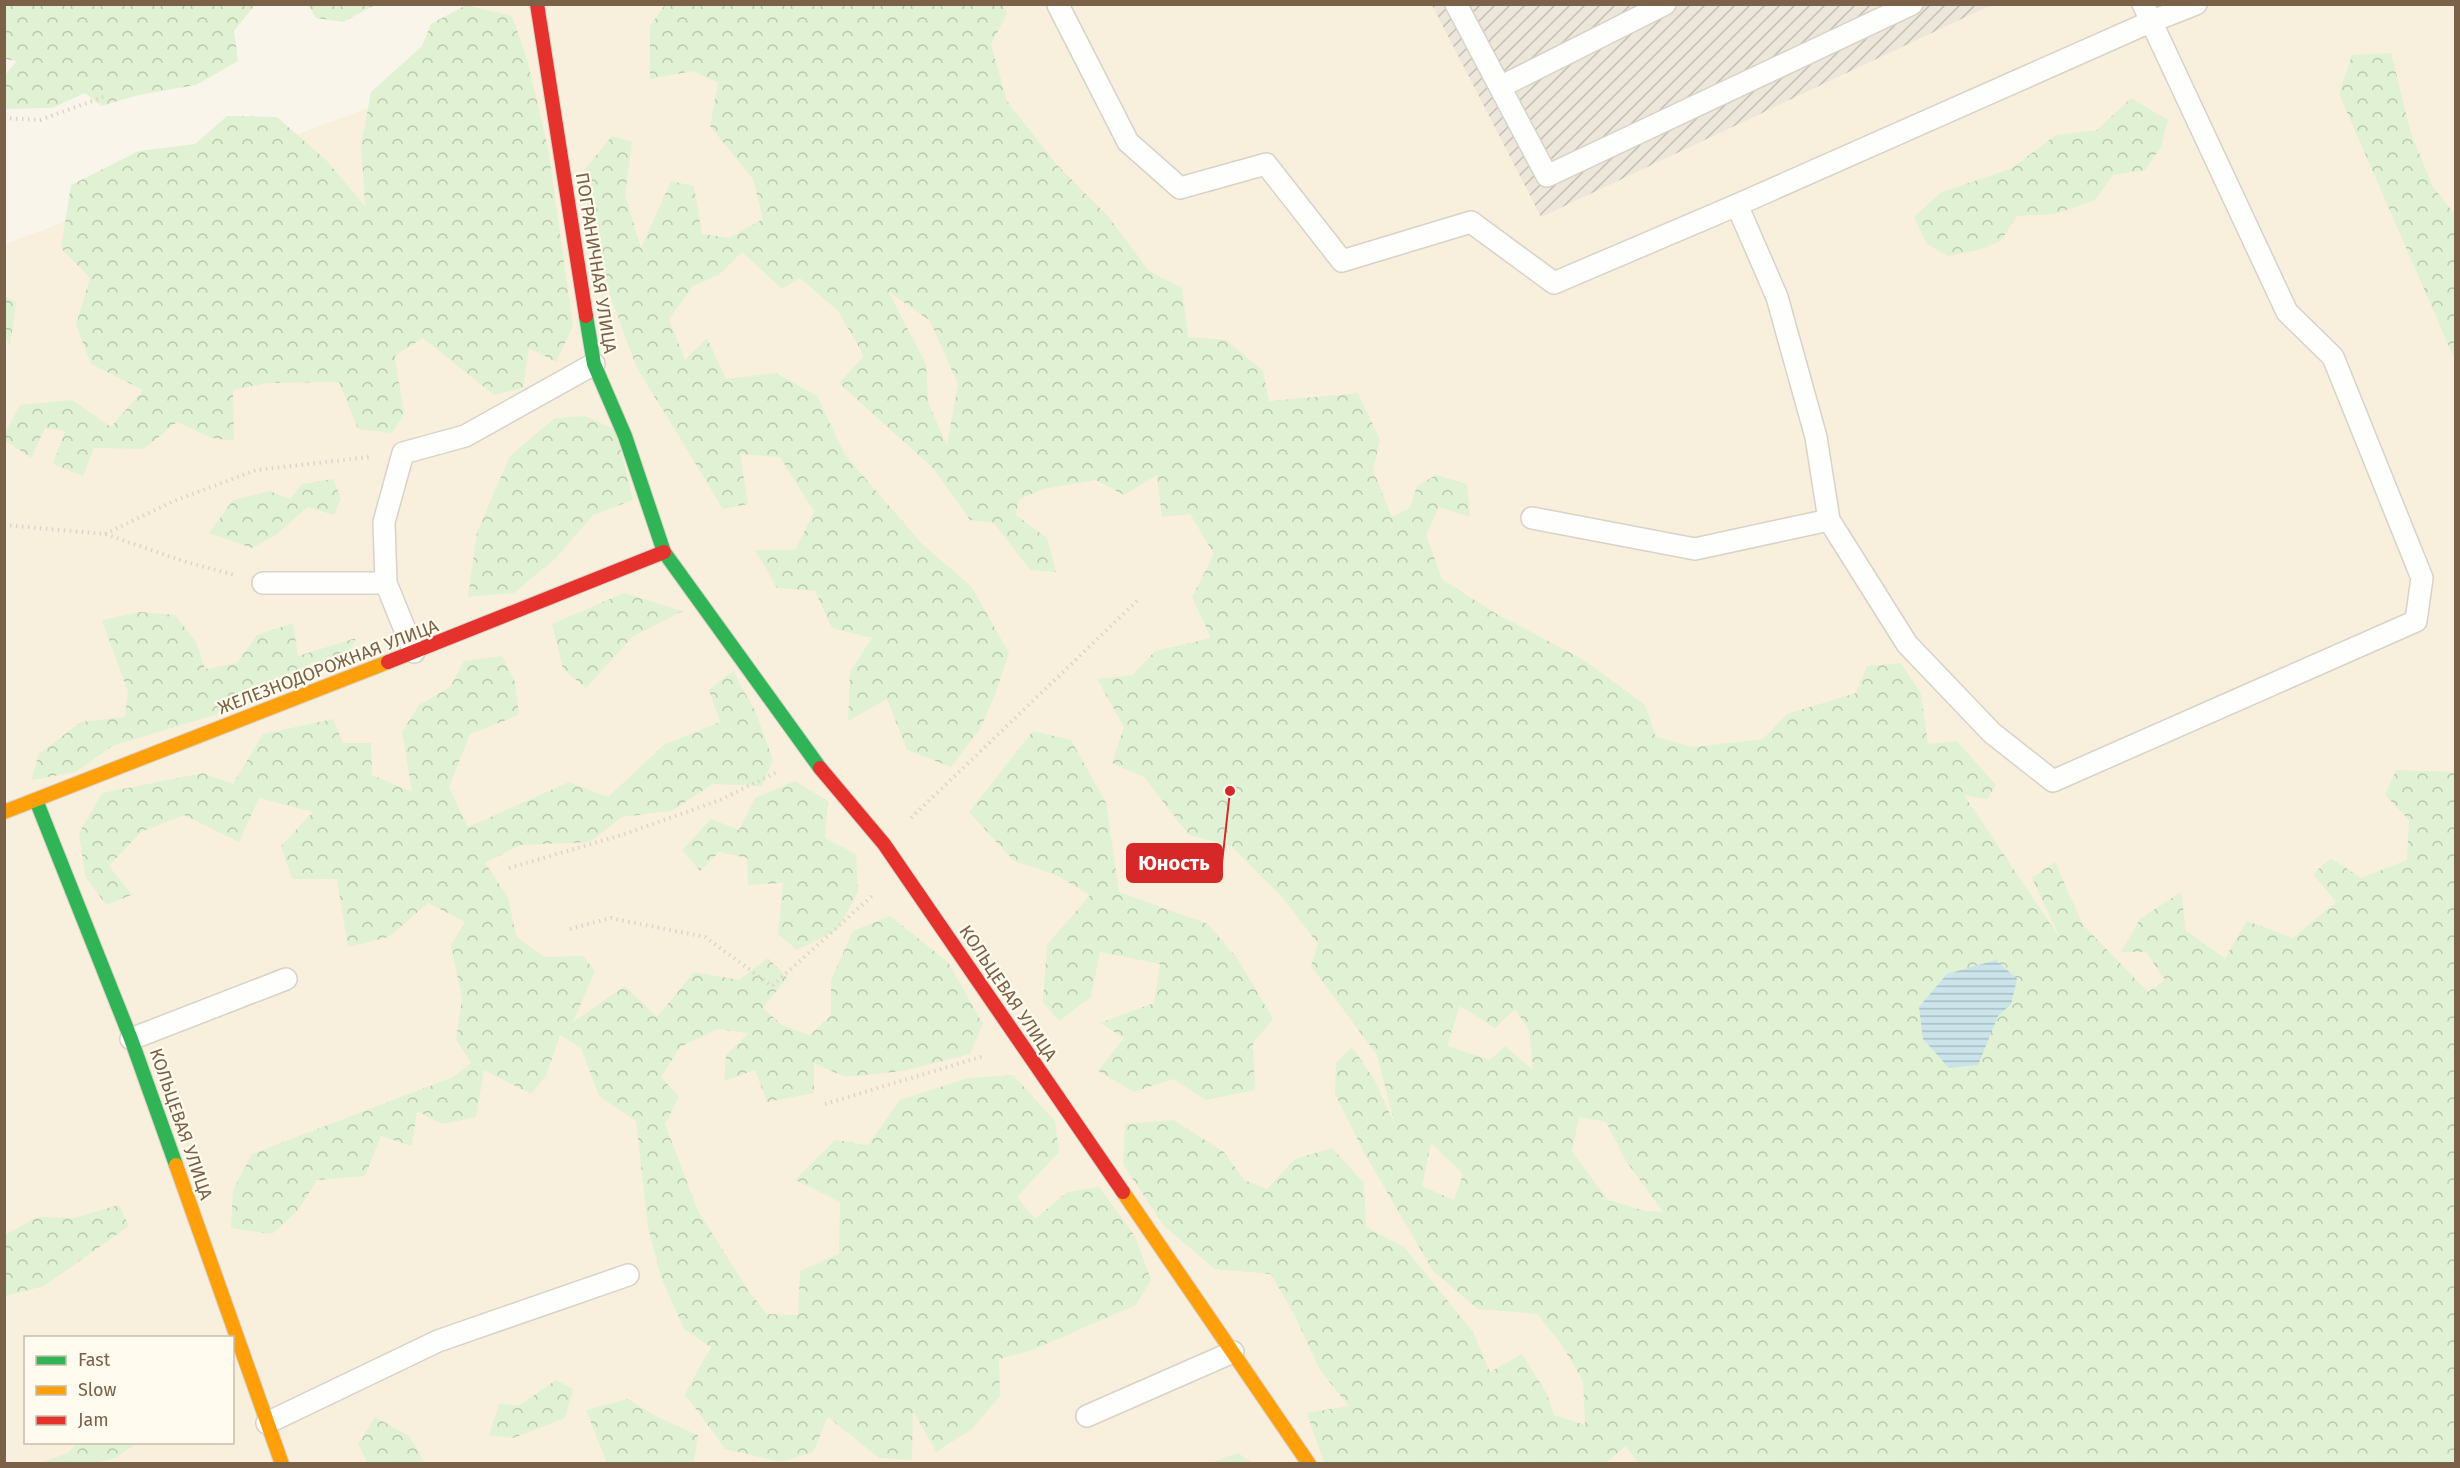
<svg xmlns="http://www.w3.org/2000/svg" width="2460" height="1468" viewBox="0 0 2460 1468" font-family="'Fira Sans',sans-serif">
<style>
.residential{fill:#f8f0dd;fill-rule:evenodd}
.industrial{fill:url(#industrial-furrows)}
.forest{fill:url(#forest-crowns);fill-rule:evenodd}
.water{fill:url(#water-rules)}
.lines{fill:none;stroke-linecap:round;stroke-linejoin:round}
.lane-casing{stroke:#d8d2c9;stroke-width:24}
.fast-casing{stroke:#d9d2c7;stroke-width:16}
.slow-casing{stroke:#d9d2c7;stroke-width:16}
.jam-casing{stroke:#d9d2c7;stroke-width:16}
.path{stroke:#dcd5cc;stroke-width:4;stroke-dasharray:1.5 4.5;stroke-linecap:butt}
.lane{stroke:#fefefc;stroke-width:21}
.fast{stroke:#30b455;stroke-width:14}
.slow{stroke:#ff9f0a;stroke-width:14}
.jam{stroke:#e5322d;stroke-width:14}
.labels{text-anchor:middle;dominant-baseline:central;stroke-width:4.5;stroke-linejoin:round;paint-order:stroke}
.street-label{font-size:18px;fill:#7b6147;stroke:#fffbee}
.leader{fill:none;stroke:#d62828;stroke-width:2}
.callout-dot{fill:#d62828;stroke:#fffbee;stroke-width:2}
.callout{fill:#d62828;stroke:#d62828;stroke-width:2}
.callout-label{font-size:20px;text-anchor:middle;font-weight:bold;fill:#fff}
</style>
<defs>
<pattern id="industrial-furrows" width="10" height="10" patternUnits="userSpaceOnUse" patternTransform="scale(1.5)"><rect width="10" height="10" fill="#ece6db"/><path d="M-1 1l2-2M0 10L10 0M9 11l2-2" fill="none" stroke="#c4beb3"/></pattern>
<pattern id="forest-crowns" width="20" height="18" patternUnits="userSpaceOnUse" patternTransform="scale(1.5)"><rect width="20" height="18" fill="#e1f1d4"/><path d="M2 6a3 3 0 1 1 6 0M12 15a3 3 0 1 1 6 0" fill="none" stroke="#bbc7ae"/></pattern>
<pattern id="water-rules" width="6" height="5" patternUnits="userSpaceOnUse" patternTransform="scale(1.5)"><rect width="6" height="5" fill="#cbe4eb"/><path d="M0 2.5h6" fill="none" stroke="#aabcc0"/></pattern>
</defs>
<rect width="100%" height="100%" fill="#f9f5eb"/>
<path class="residential" d="M478 5H2455V1463L5 1464V244L499 59ZM26 1338H232V1442H26Z"/>
<polygon class="industrial" points="1432,5 1991,5 1541,217"/>
<g class="forest">
<polygon points="253,4 254,6 234,31 238,61 196,85 139,95 101,106 85,93 52,108 5,109 5,75 17,61 5,59 5,5"/>
<polygon points="308,5 375,5 343,22 316,18"/>
<polygon points="466,5 512,16 527,59 548,148 573,326 556,362 529,348 523,388 494,395 423,338 395,356 404,414 392,433 358,429 339,382 267,383 233,390 234,441 212,438 177,422 144,449 94,448 83,476 53,464 65,431 45,428 31,458 5,440 5,433 20,405 72,400 111,427 143,390 91,364 76,325 90,278 61,248 71,185 139,151 195,144 227,116 277,117 326,160 365,206 361,145 371,92 422,46 431,24"/>
<path d="M665 5H1003L1007 14 991 44 1007 101 1056 164 1108 216 1149 271 1182 288 1188 337 1226 340 1263 371 1269 401 1358 393 1380 440 1373 470 1392 517 1410 508 1417 486 1436 475 1467 484 1470 517 1439 507 1426 535 1442 579 1495 613 1584 660 1645 705 1656 737 1693 747 1763 739 1787 714 1856 693 1867 666 1901 663 1921 694 1928 744 1957 741 1996 785 1987 799 1964 795 2061 940 2032 878 2055 862 2083 925 2148 992 2165 980 2146 952H2121L2140 919 2181 892 2186 931 2225 958 2247 921 2293 938 2336 902 2313 874 2331 858 2361 878 2407 860 2409 820 2385 795 2396 770 2453 772 2455 767V1463L1639 1464 1626 1446 1605 1463H1324L1307 1413 1349 1406 1320 1370 1295 1316 1271 1274 1215 1269 1164 1226 1123 1164 1125 1124 1173 1120 1224 1152 1244 1180 1267 1189 1295 1159 1332 1148 1364 1183 1366 1227 1404 1247 1473 1332 1490 1372 1522 1354 1547 1394 1554 1415 1585 1425 1583 1381 1561 1344 1537 1314 1478 1309 1433 1271 1366 1156 1335 1094 1336 1063 1352 1047 1374 1079 1395 1125 1377 1055 1311 966 1318 944 1283 898 1231 846 1189 835 1144 777 1112 763 1124 727 1097 679 1133 675 1155 651 1211 638 1192 597 1214 554 1190 514 1162 517 1157 475 1124 495 1096 480 1044 489 1019 499 1016 515 1047 538 1056 572 1030 570 994 523 970 520 933 468 839 383 864 356 838 311 800 278 782 289 742 252 719 275 693 286 669 319 685 360 707 338 726 379 776 373 817 396 845 455 923 545 971 586 1009 653 996 692 980 729 951 767 907 750 887 699 848 721 850 672 872 638 832 628 815 591 777 588 755 550H795L814 512 780 457 740 454 748 504 723 509 636 366 589 238 585 169 612 136 632 142 625 195 641 248 671 181 694 186 702 234 729 238 763 219 753 179 710 126 718 83 693 71 650 79V26ZM888 291 930 321 958 384 947 446 928 402 926 364ZM1460 1006 1495 1028 1515 1009 1529 1030 1533 1070 1505 1046 1490 1060 1447 1046ZM1579 1117 1606 1122 1626 1161 1663 1212 1645 1211 1607 1199 1572 1151ZM1431 1143 1463 1174 1454 1200 1422 1186Z"/>
<polygon points="2391,53 2411,133 2433,187 2454,213 2455,360 2339,94 2352,55"/>
<polygon points="2131,98 2168,120 2161,147 2145,170 2113,175 2095,200 2055,214 2017,216 2001,241 1978,250 1948,256 1927,244 1914,217 1940,193 2012,168 2056,135 2097,130"/>
<polygon points="4,296 16,302 10,347 5,335"/>
<polygon points="585,416 616,430 633,500 593,515 556,558 514,593 468,597 477,532 510,456 555,418"/>
<polygon points="333,479 341,499 334,515 308,507 276,535 252,548 209,533 233,500 270,491 290,499 302,484"/>
<polygon points="624,593 683,611 632,637 586,688 563,669 552,624"/>
<polygon points="140,612 175,615 196,642 205,669 237,663 257,635 293,623 298,656 356,638 346,660 312,662 278,687 240,692 218,714 112,746 76,772 31,780 39,754 81,722 125,717 128,692 102,620"/>
<polygon points="502,656 515,682 519,715 470,734 449,787 468,827 569,782 608,797 665,744 720,722 709,690 733,671 756,713 773,760 762,786 713,784 671,811 622,817 590,842 520,845 485,863 508,897 516,936 544,957 583,956 595,971 573,1022 625,986 657,1017 694,972 739,980 768,958 787,978 763,1008 783,1026 810,1035 831,1015 831,980 853,931 890,916 948,962 983,1024 970,1054 903,1071 845,1077 814,1063 814,1093 767,1102 755,1070 724,1081 726,1055 749,1033 718,1029 680,1047 661,1077 679,1097 665,1124 698,1211 748,1290 767,1314 798,1315 800,1271 839,1254 840,1202 795,1180 835,1140 868,1145 900,1100 968,1078 1013,1075 1055,1121 1059,1152 1017,1197 1035,1219 1067,1192 1099,1187 1135,1236 1151,1280 1136,1305 1030,1351 999,1359 1000,1396 972,1429 936,1452 913,1411 912,1460 879,1458 828,1417 813,1452 781,1462 725,1449 685,1394 711,1347 684,1329 661,1277 648,1227 636,1121 599,1096 581,1048 560,1035 546,1076 531,1094 484,1070 476,1117 442,1124 417,1111 412,1146 381,1136 365,1176 317,1180 298,1210 272,1234 231,1228 233,1190 252,1154 453,1077 471,1063 456,1040 462,999 451,945 465,922 428,903 389,937 348,947 337,879 292,879 281,846 313,812 259,798 239,842 184,815 141,832 109,866 132,895 106,905 85,876 79,833 102,793 203,773 233,784 263,734 333,719 343,743 371,743 372,775 412,792 402,732 419,705 450,687 464,661"/>
<polygon points="1033,731 1071,740 1106,803 1119,892 1208,924 1237,958 1273,1019 1253,1043 1255,1090 1206,1100 1173,1079 1134,1092 1098,1071 1124,1038 1100,1023 1154,1003 1160,964 1100,952 1091,997 1059,1021 1043,1002 1047,945 1090,895 1056,875 1014,861 969,812"/>
<polygon points="795,781 828,801 825,838 856,854 858,892 837,930 797,950 778,934 783,883 748,885 747,858 719,852 700,871 682,850 711,819 739,830 755,798"/>
<polygon points="119,1205 129,1226 44,1286 5,1296 5,1235 37,1217 74,1218"/>
<polygon points="556,1380 573,1389 565,1418 513,1438 489,1435 499,1404 520,1405"/>
<polygon points="628,1399 657,1417 698,1435 694,1463 607,1463 586,1410"/>
<polygon points="375,1417 409,1436 425,1463 368,1463 358,1444"/>
<polygon points="77,1443 77,1442 138,1443 115,1458 97,1463 40,1463 68,1453"/>
<polygon points="1238,1453 1253,1463 1210,1463"/>
</g>
<polygon class="water" points="1996,960 2017,979 2011,1004 1998,1016 1978,1065 1949,1068 1923,1039 1919,1007 1947,974"/>
<g class="lines">
<g class="lane-casing">
<g id="lane">
<polyline points="1456,4 1547,176 1912,4"/>
<polyline points="1058,5 1128,142 1180,188 1266,164 1342,261 1471,222 1554,283 1737,205 2150,22 2196,4"/>
<polyline points="1500,87 1665,4"/>
<polyline points="1737,205 1777,297 1816,437 1829,520 1907,644 1992,733 2053,781 2416,621 2422,578 2333,357 2287,312 2143,4"/>
<polyline points="1532,518 1695,549 1829,520"/>
<polyline points="263,583 386,583"/>
<polyline points="414,652 386,583 384,522 403,453 465,436 594,364"/>
<polyline points="131,1039 286,979"/>
<polyline points="1087,1416 1233,1352"/>
<polyline points="267,1423 438,1341 628,1275"/>
</g>
</g>
<g class="fast-casing">
<g id="fast">
<polyline points="586,316 594,364 625,436 664,552 820,768"/>
<polyline points="36,800 131,1039 176,1165"/>
</g>
</g>
<g class="slow-casing">
<g id="slow">
<polyline points="4,812 388,662"/>
<polyline points="176,1165 282,1464"/>
<polyline points="1123,1192 1309,1464"/>
</g>
</g>
<g class="jam-casing">
<g id="jam">
<polyline points="537,4 586,316"/>
<polyline points="388,662 664,552"/>
<polyline points="820,768 884,844 1123,1192"/>
</g>
</g>
<g class="path">
<polyline points="4,118 40,120 106,96"/>
<polyline points="4,525 105,534 183,561 234,575"/>
<polyline points="105,534 174,501 256,470 369,457"/>
<polyline points="911,818 1139,599"/>
<polyline points="509,868 622,835 720,800 777,772"/>
<polyline points="570,929 611,918 705,937 772,986 872,896"/>
<polyline points="825,1104 984,1056"/>
</g>
<use href="#lane" class="lane"/>
<use href="#fast" class="fast"/>
<use href="#slow" class="slow"/>
<use href="#jam" class="jam"/>
</g>
<g class="labels">
<g class="street-label">
<text transform="translate(596 263) rotate(81)">ПОГРАНИЧНАЯ УЛИЦА</text>
<text transform="translate(328 667) rotate(-21)">ЖЕЛЕЗНОДОРОЖНАЯ УЛИЦА</text>
<text transform="translate(1008 993) rotate(56)">КОЛЬЦЕВАЯ УЛИЦА</text>
<text transform="translate(181 1124) rotate(71)">КОЛЬЦЕВАЯ УЛИЦА</text>
</g>
</g>
<path class="leader" d="M1230 791L1222 863"/>
<circle class="callout-dot" cx="1230" cy="791" r="6"/>
<rect class="callout" x="1127" y="844" width="95" height="38" rx="6"/>
<g class="callout-label">
<text x="1174" y="870">Юность</text>
</g>
<rect width="2460" height="1468" fill="none" stroke="#7b6147" stroke-width="12"/>
<rect x="24" y="1336" width="210" height="108" fill="#fffbee" stroke="#cabdab" stroke-width="1.5"/>
<rect x="36" y="1356" width="30" height="9" fill="#30b455" stroke="#cabdab" stroke-width="1.5"/>
<text x="78" y="1366" font-size="18" fill="#7b6147">Fast</text>
<rect x="36" y="1386" width="30" height="9" fill="#ff9f0a" stroke="#cabdab" stroke-width="1.5"/>
<text x="78" y="1396" font-size="18" fill="#7b6147">Slow</text>
<rect x="36" y="1416" width="30" height="9" fill="#e5322d" stroke="#cabdab" stroke-width="1.5"/>
<text x="78" y="1426" font-size="18" fill="#7b6147">Jam</text>
</svg>
